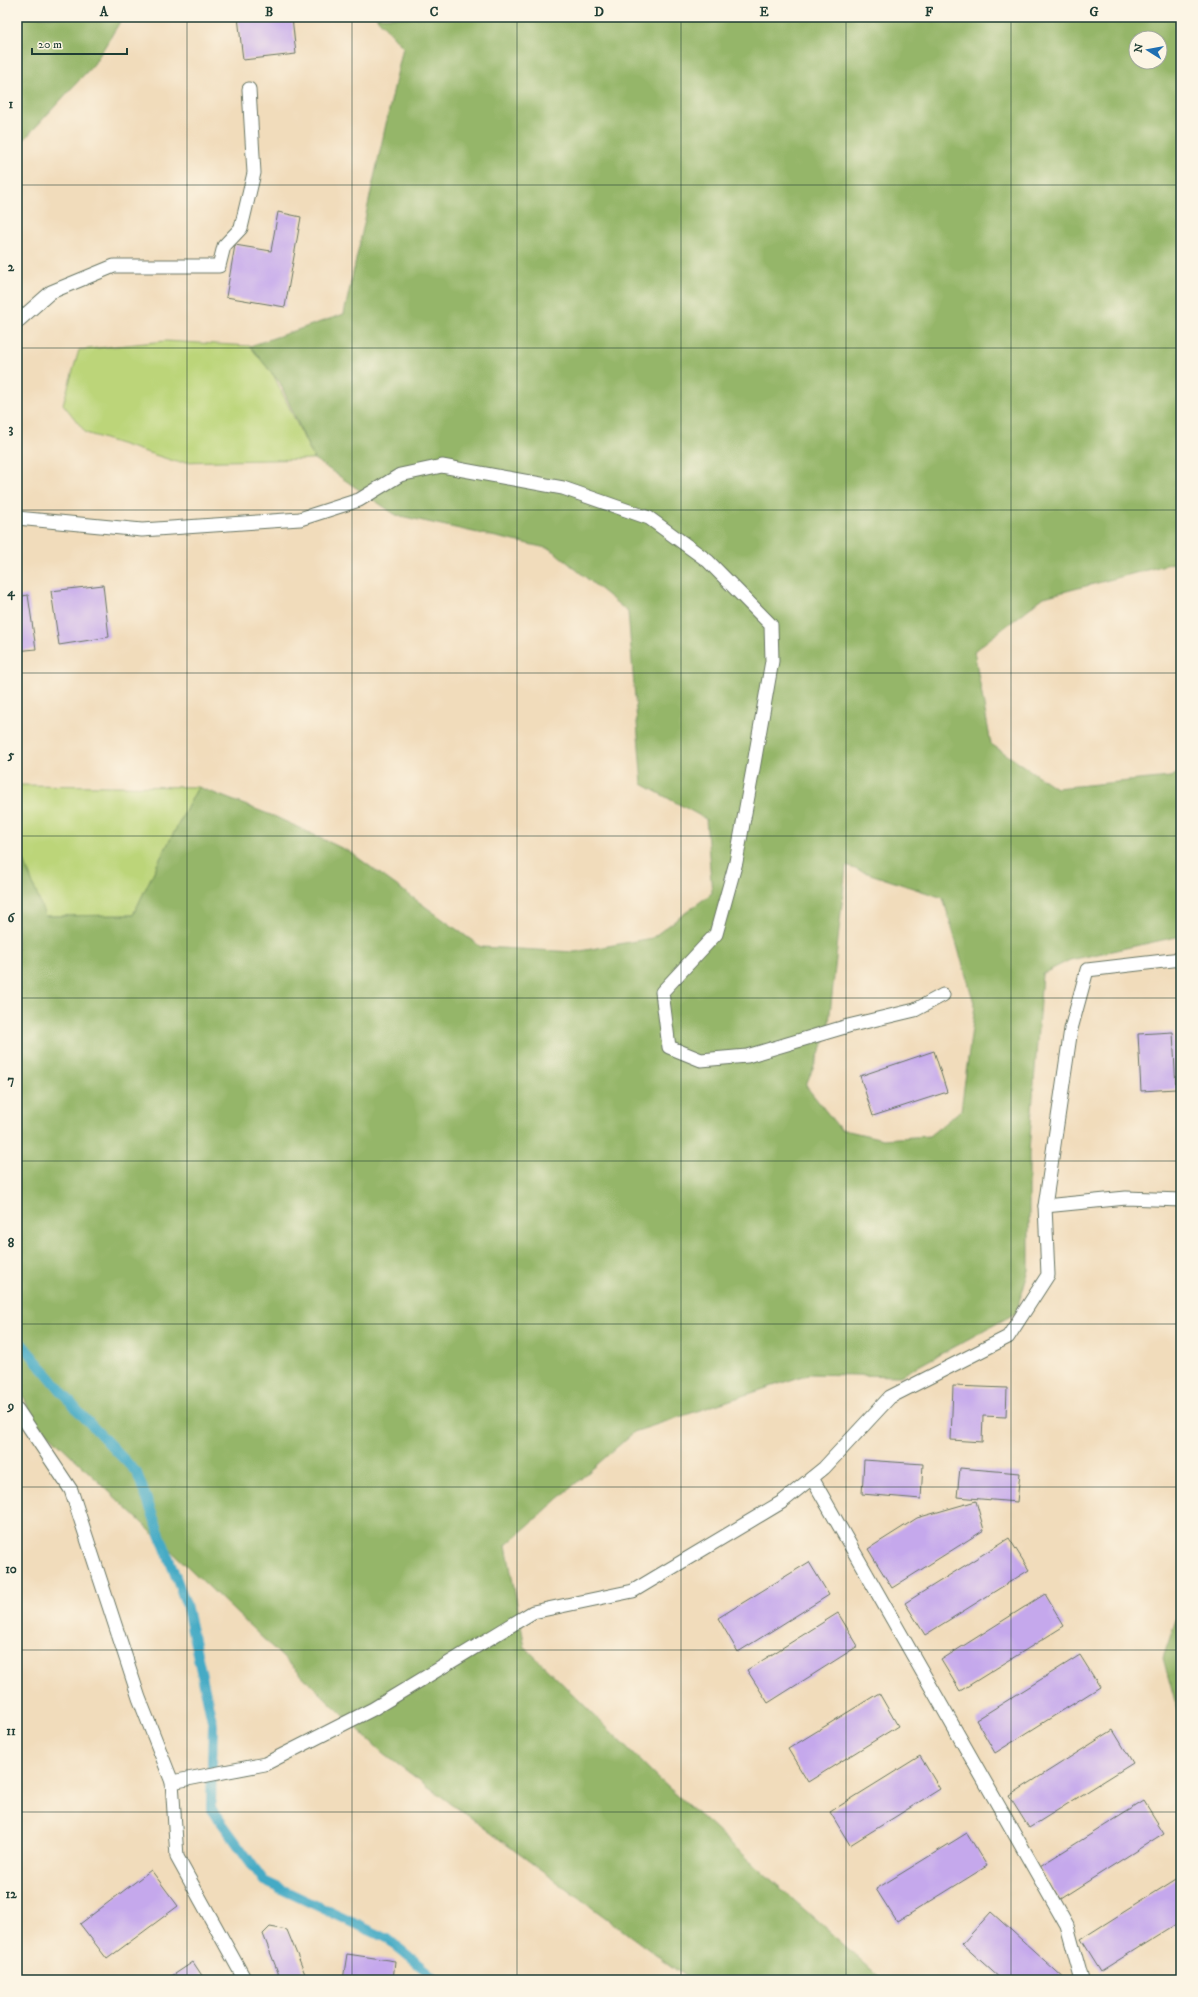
<svg xmlns="http://www.w3.org/2000/svg" width="1198" height="1997" viewBox="0 0 1198 1997" font-family="'IM FELL DW Pica',serif">
<style>
.green{fill:#bcd579;stroke:#6e8956}
.forest{fill:#95b669;stroke:#5a7a4e;fill-rule:evenodd}
.lines{fill:none;stroke-linecap:round;stroke-linejoin:round}
.stream{stroke:#45aac5;stroke-width:10}
.building{fill:#c5a8ec}
.lane-casing{stroke:#687563;stroke-width:15}
.lane{stroke:#fff;stroke-width:13}
.grid{fill:none;stroke:#1f3d34;stroke-width:1;stroke-opacity:0.55}
.neatline{fill:none;stroke:#1f3d34;stroke-width:1.5}
.grid-label{font-size:13px;text-anchor:middle;font-weight:bold;fill:#1f3d34}
</style>
<rect width="100%" height="100%" fill="#fcf5e5"/>
<filter id="ink" filterUnits="userSpaceOnUse"><feTurbulence type="fractalNoise" baseFrequency=".025" numOctaves="2"/><feDisplacementMap in="SourceGraphic" scale="8" xChannelSelector="R" yChannelSelector="G"/><feConvolveMatrix kernelMatrix="1 2 1 2 8 2 1 2 1" color-interpolation-filters="sRGB"/></filter>
<filter id="wash" filterUnits="userSpaceOnUse"><feTurbulence type="fractalNoise" baseFrequency=".012" numOctaves="4" result="noise"/><feDisplacementMap in="SourceGraphic" scale="16" xChannelSelector="R" yChannelSelector="G"/><feGaussianBlur stdDeviation="0.9" result="paint"/><feColorMatrix in="noise" values="0 0 0 0 0 0 0 0 0 0 0 0 0 0 0 0 0 1.4 0 .05"/><feComposite in="paint" operator="in"/></filter>
<g filter="url(#wash)">
<rect width="100%" height="100%" fill="#f1dcbb"/>
<g class="green">
<polygon points="165,341 250,346 274,376 314,459 177,462 86,433 63,404 79,350"/>
<polygon points="17,785 198,787 160,859 133,915 44,916 17,842"/>
</g>
<g class="forest">
<polygon points="17,17 123,17 94,64 21,143 17,144"/>
<path d="M376 17H1181V561L1044 597 974 651 991 744 1056 788 1170 777 1181 772V936L1070 960 1042 974 1029 1152V1270L1016 1313 900 1376 809 1374 634 1432 506 1545 525 1647 659 1779 883 1980H690L384 1754 32 1418 17 1379V842L45 916 133 915 160 859 198 787 276 817 350 852 481 947 575 952 652 938 712 893 706 819 642 784 628 612 551 549 396 515 314 459 280 383 250 346 344 314 403 47ZM1136 38H1160V62H1136ZM846 866 943 898 975 1006 961 1110 929 1136 883 1139 840 1129 806 1086 828 1032Z"/>
<polygon points="1181,1605 1181,1724 1163,1658"/>
</g>
<g class="lines">
<polyline class="stream" points="17,1338 78,1411 137,1473 186,1604 213,1725 211,1808 264,1881 388,1939 437,1980"/>
</g>
<g id="blocks">
<g class="building">
<polygon points="238,17 292,17 296,54 243,60"/>
<polygon points="278,212 301,217 285,307 226,297 235,245 271,251"/>
<polygon points="103,585 109,637 59,645 51,591"/>
<polygon points="28,595 36,649 17,651 17,597"/>
<polygon points="1173,1032 1176,1089 1141,1091 1138,1034"/>
<polygon points="934,1051 947,1092 873,1116 860,1076"/>
<polygon points="953,1386 1007,1388 1006,1417 983,1416 982,1442 951,1440"/>
<polygon points="864,1460 923,1464 921,1499 862,1494"/>
<polygon points="960,1468 1020,1473 1017,1502 957,1497"/>
<polygon points="976,1501 984,1530 892,1588 868,1549 917,1518"/>
<polygon points="1009,1538 1029,1570 925,1635 905,1603"/>
<polygon points="809,1562 829,1595 738,1652 718,1618"/>
<polygon points="1045,1594 1064,1626 960,1691 941,1660"/>
<polygon points="838,1613 858,1646 768,1703 747,1670"/>
<polygon points="1080,1655 1100,1687 995,1753 976,1720"/>
<polygon points="879,1693 898,1726 808,1782 788,1749"/>
<polygon points="1113,1730 1133,1763 1029,1828 1009,1796"/>
<polygon points="920,1756 940,1789 850,1845 830,1812"/>
<polygon points="1144,1801 1164,1833 1060,1899 1040,1866"/>
<polygon points="967,1833 987,1866 897,1922 876,1889"/>
<polygon points="151,1870 178,1906 107,1959 80,1924"/>
<polygon points="1181,1876 1181,1921 1101,1971 1081,1939"/>
<polygon points="991,1912 1066,1980 1002,1980 962,1944"/>
<polygon points="270,1927 287,1930 305,1974 304,1980 281,1980 263,1934"/>
<polygon points="347,1954 395,1961 393,1980 343,1980"/>
<polygon points="193,1962 205,1980 166,1980"/>
</g>
</g>
</g>
<g filter="url(#ink)">
<use href="#blocks" fill-opacity="0" stroke="#687563" stroke-width="1"/>
<g class="lines">
<g class="lane-casing">
<g id="lane">
<polyline points="17,322 51,292 114,266 219,266 224,246 241,228 254,173 249,89"/>
<polyline points="17,518 142,530 300,519 359,500 400,475 442,466 563,488 649,518 708,561 771,625 772,661 753,769 736,862 716,934 662,992 669,1047 701,1060 747,1056 848,1026 915,1010 943,995"/>
<polyline points="1045,1206 1126,1198 1181,1200"/>
<polyline points="17,1409 71,1490 139,1698 172,1782 177,1857 245,1980"/>
<polyline points="812,1478 1067,1926 1082,1980"/>
<polyline points="172,1782 265,1764 373,1709 533,1612 633,1591 782,1502 824,1468 890,1397 1008,1337 1048,1275 1045,1206 1071,1029 1087,970 1181,959"/>
</g>
</g>
<use href="#lane" class="lane"/>
</g>
</g>
<path class="grid" d="M187 17V1980M352 17V1980M517 17V1980M681 17V1980M846 17V1980M1011 17V1980M17 185H1181M17 348H1181M17 510H1181M17 673H1181M17 836H1181M17 998H1181M17 1161H1181M17 1324H1181M17 1487H1181M17 1650H1181M17 1812H1181"/>
<rect width="1198" height="1997" fill="none" stroke="#fcf5e5" stroke-width="44"/>
<g transform="translate(1148 50) rotate(281)"><circle r="19" fill="#fcf5e5" stroke="#a4ab9e"/>
<path d="M0-3L7 15L0 10L-7 15Z" fill="#1f6fb2"/>
<text y="-6" font-size="11" font-weight="bold" text-anchor="middle" fill="#1f3d34">N</text>
</g>
<path d="M32 48v6h95v-6" fill="none" stroke="#1f3d34" stroke-width="2"/>
<text x="38" y="48" font-size="12" fill="#1f3d34" stroke="#fcf5e5" stroke-width="3" paint-order="stroke">20 m</text>
<rect x="22" y="22" width="1154" height="1953" class="neatline"/>
<g class="grid-label">
<text x="104" y="16">A</text>
<text x="269" y="16">B</text>
<text x="434" y="16">C</text>
<text x="599" y="16">D</text>
<text x="764" y="16">E</text>
<text x="929" y="16">F</text>
<text x="1094" y="16">G</text>
<text x="11" y="108">1</text>
<text x="11" y="271">2</text>
<text x="11" y="433">3</text>
<text x="11" y="596">4</text>
<text x="11" y="759">5</text>
<text x="11" y="922">6</text>
<text x="11" y="1084">7</text>
<text x="11" y="1247">8</text>
<text x="11" y="1410">9</text>
<text x="11" y="1573">10</text>
<text x="11" y="1735">11</text>
<text x="11" y="1898">12</text>
</g>
</svg>
